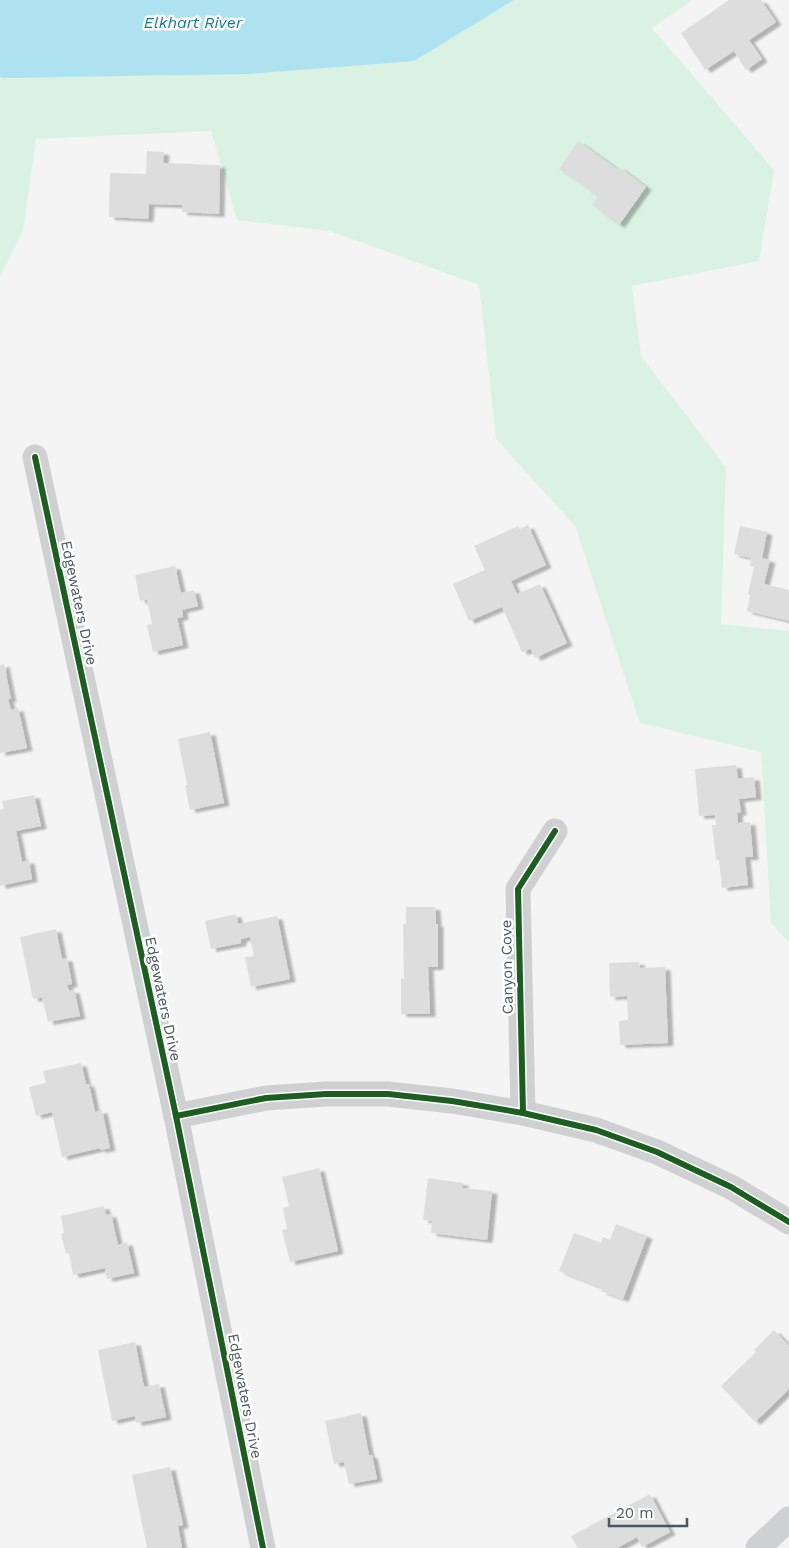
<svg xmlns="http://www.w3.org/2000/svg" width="789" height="1548" viewBox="0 0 789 1548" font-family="'Work Sans',sans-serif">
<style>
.green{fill:#d9f2e3}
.water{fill:#aee2f0}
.building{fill:#ddddde;filter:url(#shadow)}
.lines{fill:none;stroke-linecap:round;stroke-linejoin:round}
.minor{stroke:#ced0d2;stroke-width:25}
.cycleway-casing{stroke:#fff;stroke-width:9}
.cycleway{stroke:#1b5e20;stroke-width:6}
.labels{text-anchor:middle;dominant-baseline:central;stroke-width:5;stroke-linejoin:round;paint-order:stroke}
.street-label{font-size:15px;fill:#4a5661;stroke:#fff}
.water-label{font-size:16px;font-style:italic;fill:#0c7c9b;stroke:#fff}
</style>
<defs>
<filter id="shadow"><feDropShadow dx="5.5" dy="3" stdDeviation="1" flood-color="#0004"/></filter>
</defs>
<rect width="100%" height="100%" fill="#f4f4f4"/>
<polygon class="green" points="514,0 693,0 652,28 774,170 759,261 632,286 641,356 726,467 721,624 789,631 789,942 771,923 761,752 640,723 575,526 496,439 479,285 330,231 237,220 211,131 36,139 23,231 0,277 0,77 414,61"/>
<polygon class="water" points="0,0 514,0 414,61 249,74 2,78 0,77"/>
<g class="building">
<polygon points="729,0 761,0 776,22 749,40 762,59 746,70 734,51 705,70 681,33"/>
<polygon points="578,141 617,169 619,167 646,187 619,225 592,205 598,196 559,169"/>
<polygon points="147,151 164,152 163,163 220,165 219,214 182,212 182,205 149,204 148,219 109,217 110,173 146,174"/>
<polygon points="528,525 546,565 511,581 517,594 540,584 567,643 535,658 531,649 522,652 502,607 469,621 453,584 485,570 474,546 518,526 520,529"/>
<polygon points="740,526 767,532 762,558 770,560 764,584 789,590 789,621 747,611 750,595 748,594 754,567 750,566 751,558 734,554"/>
<polygon points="175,566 181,593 194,590 198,606 182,610 183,617 177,618 183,645 153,652 147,625 152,624 147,599 140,601 135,575"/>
<polygon points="4,664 11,699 8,699 11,710 18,708 27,748 0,753 0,665"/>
<polygon points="210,732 224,803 190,810 185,786 187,785 178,739"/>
<polygon points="736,765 738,779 754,777 756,797 739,799 741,812 737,813 738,823 750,822 753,857 745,857 748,885 722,888 719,860 716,860 712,825 716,825 715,815 699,816 695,769"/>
<polygon points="34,795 41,826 16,831 22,862 29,860 32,879 0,886 0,810 4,809 2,801"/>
<polygon points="406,907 435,907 436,924 438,924 438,967 428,967 430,1014 401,1014 401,979 404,979 403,924 406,924"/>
<polygon points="236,914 238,924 277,916 290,979 251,987 245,957 254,956 250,937 241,939 241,943 211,949 205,921"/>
<polygon points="56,929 62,959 67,958 72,984 67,985 69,991 74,990 80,1016 48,1022 42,997 33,999 20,937"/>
<polygon points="639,962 640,968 665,967 668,1043 620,1045 619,1021 628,1020 627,996 610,997 609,963"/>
<polygon points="81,1063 86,1084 89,1084 95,1112 102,1110 110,1148 100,1150 100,1148 62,1157 52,1112 36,1116 29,1087 46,1083 43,1071"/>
<polygon points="319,1168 338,1251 290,1262 282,1230 287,1229 283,1208 289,1206 282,1177"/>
<polygon points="428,1178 463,1183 462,1188 492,1191 487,1240 431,1233 432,1221 423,1220"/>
<polygon points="104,1206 106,1215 111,1214 118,1245 127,1242 134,1273 107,1279 105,1268 73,1275 69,1253 66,1254 61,1234 64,1233 61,1216"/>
<polygon points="616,1224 647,1236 623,1299 601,1291 603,1288 559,1271 574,1233 601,1243 603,1237 610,1240"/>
<polygon points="774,1330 789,1346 789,1389 755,1422 721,1386 756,1352 754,1350"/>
<polygon points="135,1342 144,1387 159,1384 166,1417 136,1423 135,1416 112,1421 98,1350"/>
<polygon points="361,1413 369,1455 372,1455 377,1479 349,1484 344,1462 334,1464 325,1421"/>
<polygon points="170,1467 183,1525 178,1526 182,1548 147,1548 132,1475"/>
<polygon points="650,1494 670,1532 642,1547 637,1537 617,1548 578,1548 571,1536"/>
</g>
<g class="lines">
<g class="minor">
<polyline points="35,457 176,1116 263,1548"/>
<polyline points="523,1113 518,889 555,831"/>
<polyline points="176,1116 266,1098 326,1094 388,1094 452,1101 523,1113 596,1130 657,1152 731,1187 789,1222"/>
<polyline points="758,1548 789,1519"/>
</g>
<g class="cycleway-casing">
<g id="cycleway">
<polyline points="35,457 176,1116 263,1548"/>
<polyline points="523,1113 518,889 555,831"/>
<polyline points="176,1116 266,1098 326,1094 388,1094 452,1101 523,1113 596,1130 657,1152 731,1187 789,1222"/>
</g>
</g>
<use href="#cycleway" class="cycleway"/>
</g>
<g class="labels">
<g class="street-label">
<text transform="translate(79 603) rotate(78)">Edgewaters Drive</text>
<text transform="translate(507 967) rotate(-91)">Canyon Cove</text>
<text transform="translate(163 999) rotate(78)">Edgewaters Drive</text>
<text transform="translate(245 1396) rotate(79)">Edgewaters Drive</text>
</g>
<g class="water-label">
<text x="193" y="22">Elkhart River</text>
</g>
</g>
<path d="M609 1518v8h78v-8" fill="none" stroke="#4a5661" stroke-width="2.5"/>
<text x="616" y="1518" font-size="15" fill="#4a5661" stroke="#ffffff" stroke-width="4" paint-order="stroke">20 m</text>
</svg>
